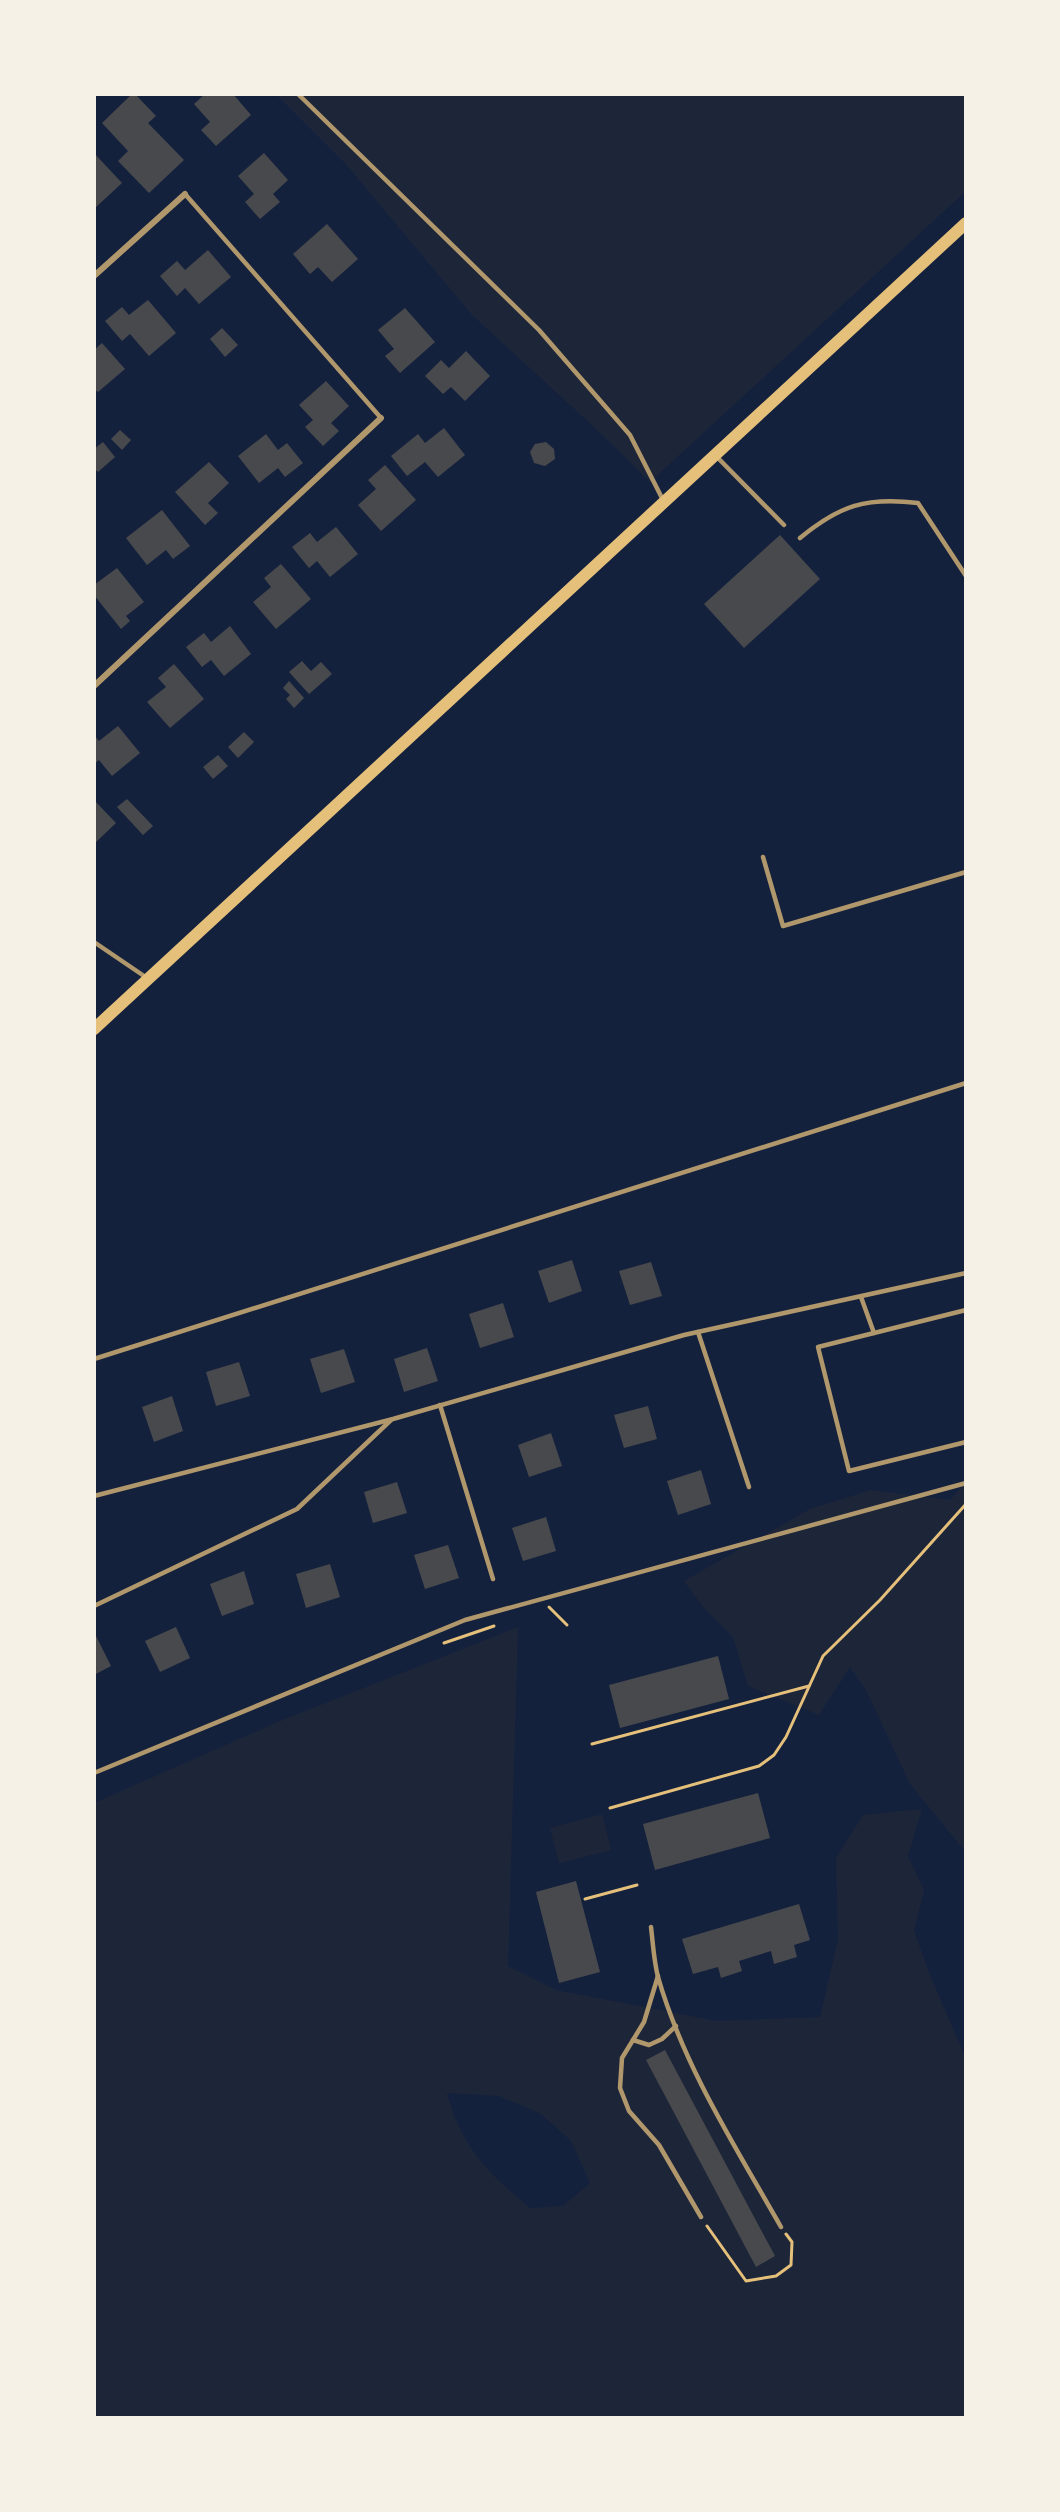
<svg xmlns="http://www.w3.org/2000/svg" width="1060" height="2512" viewBox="0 0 1060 2512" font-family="Helvetica,sans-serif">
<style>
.green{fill:#1d2539;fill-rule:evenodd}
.building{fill:#48494c}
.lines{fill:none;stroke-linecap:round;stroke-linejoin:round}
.path{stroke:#e5c07b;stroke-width:3}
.service{stroke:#b1986c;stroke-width:4.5}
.minor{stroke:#b1986c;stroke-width:6}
.secondary{stroke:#e5c07b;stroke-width:12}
</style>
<rect width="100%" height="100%" fill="#14213d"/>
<g class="green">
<polygon points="277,95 965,95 965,192 650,482 596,429 472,315 345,163"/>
<polygon points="965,1483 965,1866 964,1850 910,1784 866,1690 850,1667 819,1715 748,1686 733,1637 703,1607 684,1581 810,1509 871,1490 950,1500"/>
<path d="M518 1627 508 1966 556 1990 717 2021 820 2017 838 1940 836 1858 863 1815 922 1809 908 1856 924 1890 914 1930 929 1973 965 2056V2417H95L94 1803 280 1721ZM447 2093 499 2096 541 2114 571 2141 590 2183 563 2206 530 2208C488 2173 462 2148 447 2093Z"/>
<polygon points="602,1814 611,1850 559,1863 550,1828"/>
</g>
<g class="building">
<polygon points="132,94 135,94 156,116 148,123 184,160 149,193 118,161 128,151 102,123"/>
<polygon points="205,94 233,94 251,115 216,146 201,130 210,122 194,104"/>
<polygon points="94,153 122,183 94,209"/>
<polygon points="264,153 288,180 273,194 280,202 260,219 245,202 254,194 238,176"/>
<polygon points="327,224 358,259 332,282 318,267 310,274 293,254"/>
<polygon points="208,250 231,277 199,304 185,288 177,296 160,276 177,261 185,270"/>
<polygon points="148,300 176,333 149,356 130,334 122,341 105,321 122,307 129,315"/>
<polygon points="405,308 435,342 400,373 385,356 394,349 378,330"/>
<polygon points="222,328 238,345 225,357 210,339"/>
<polygon points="102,343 125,369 98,392 94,389 94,350"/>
<polygon points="466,351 490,376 465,401 451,387 443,394 425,376 441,360 449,368"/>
<polygon points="326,381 349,406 331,423 339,431 323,446 305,427 313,420 299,405"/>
<polygon points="444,428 465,455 438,477 425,462 407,476 391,456 418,434 425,443"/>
<polygon points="120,430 131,440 122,450 111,439"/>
<polygon points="266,434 278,450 287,443 303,463 285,477 278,468 259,483 238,456"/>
<polygon points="103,442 115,457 98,472 94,468 94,449"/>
<polygon points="546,442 554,449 555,459 545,466 534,463 530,452 535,444"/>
<polygon points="209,462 229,483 208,503 218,513 205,525 175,492"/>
<polygon points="385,465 416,500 381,531 358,505 376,489 368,480"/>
<polygon points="162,510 190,546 173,559 166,550 147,565 126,538"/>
<polygon points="336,527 358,554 330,577 317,561 309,568 292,547 310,533 317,542"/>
<polygon points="780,535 820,579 744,648 704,604"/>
<polygon points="281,564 311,599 276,629 253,602 271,587 264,578"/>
<polygon points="117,568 144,602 126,616 130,621 121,629 94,595 94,585"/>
<polygon points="230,626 251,654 224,676 211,660 202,667 186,647 204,633 211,642"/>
<polygon points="302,661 311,671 321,662 332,674 309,694 289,672"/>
<polygon points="174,664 204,699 170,728 147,702 166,687 158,678"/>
<polygon points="289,681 304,698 294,708 286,699 290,695 283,688"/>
<polygon points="118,726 140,753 112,776 99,760 94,764 94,735 99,741"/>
<polygon points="244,732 254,742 238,758 228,747"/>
<polygon points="218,755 228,766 213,779 203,767"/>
<polygon points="127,799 153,826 143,835 117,807"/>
<polygon points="94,800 116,823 94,844"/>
<polygon points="572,1260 582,1291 549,1303 538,1271"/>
<polygon points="651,1262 662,1296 630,1305 619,1271"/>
<polygon points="503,1303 514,1337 480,1348 469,1314"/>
<polygon points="427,1348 438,1381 404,1392 394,1359"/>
<polygon points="344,1349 355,1382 321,1393 310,1359"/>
<polygon points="239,1362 250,1396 216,1406 206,1372"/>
<polygon points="172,1396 183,1431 154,1442 142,1407"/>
<polygon points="648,1406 657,1439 624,1448 614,1415"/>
<polygon points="551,1433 562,1466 529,1477 518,1445"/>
<polygon points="701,1470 711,1504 678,1515 667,1481"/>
<polygon points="397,1482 407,1513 373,1523 364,1492"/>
<polygon points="546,1517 556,1551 523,1561 512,1528"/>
<polygon points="448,1545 459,1578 425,1589 414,1555"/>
<polygon points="330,1564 340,1597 306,1608 296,1574"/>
<polygon points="244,1571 254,1604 222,1616 210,1584"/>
<polygon points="176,1627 190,1658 160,1672 145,1641"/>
<polygon points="96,1636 111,1666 94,1675 94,1637"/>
<polygon points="718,1656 729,1699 620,1728 609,1685"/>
<polygon points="758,1793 770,1838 655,1870 643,1824"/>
<polygon points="576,1881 600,1972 559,1983 536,1892"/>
<polygon points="799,1904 810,1940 794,1945 797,1957 774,1964 771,1951 739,1961 742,1971 721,1978 718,1967 693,1974 682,1939"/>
<polygon points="665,2050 775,2256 756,2267 646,2060"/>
</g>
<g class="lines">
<g class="path">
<polyline points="549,1607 567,1625"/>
<polyline points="444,1643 494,1626"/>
<polyline points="592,1744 809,1686"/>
<polyline points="610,1808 759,1766 774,1755 786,1737 823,1656 880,1600 966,1504"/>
<polyline points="585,1899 637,1885"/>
<polyline points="707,2226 746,2281 776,2276 791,2265 792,2242 786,2234"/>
</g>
<g class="service">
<polyline points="298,94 539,330 630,435 663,500"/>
<polyline points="185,194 381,418"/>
<polyline points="715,455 784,525"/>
<path d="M800 538C840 505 866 497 918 503L966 576"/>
<polyline points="763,857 783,926 966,872"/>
<polyline points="94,942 147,978"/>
<polyline points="861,1297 874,1333"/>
<polyline points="966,1310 818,1347 849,1471 966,1442"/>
<polyline points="698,1332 749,1487"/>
<polyline points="94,1359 966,1083"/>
<polyline points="440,1405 493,1579"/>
<polyline points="94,1496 393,1419 684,1335 966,1273"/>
<polyline points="94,1606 297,1509 391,1420"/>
<polyline points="94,1773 465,1620 966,1483"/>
<path d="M651 1927C653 1944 654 1962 658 1977 684 2067 735 2146 781 2227"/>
<polyline points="658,1976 644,2022 622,2058 620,2088 629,2111 659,2145 701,2217"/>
<polyline points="633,2040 649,2045 662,2039 676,2026"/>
</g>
<g class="minor">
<polyline points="94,276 185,194"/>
<polyline points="94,686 381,418"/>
</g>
<polyline class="secondary" points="94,1029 966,223"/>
</g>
<rect width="1060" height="2512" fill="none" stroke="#f6f1e7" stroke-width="192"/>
</svg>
